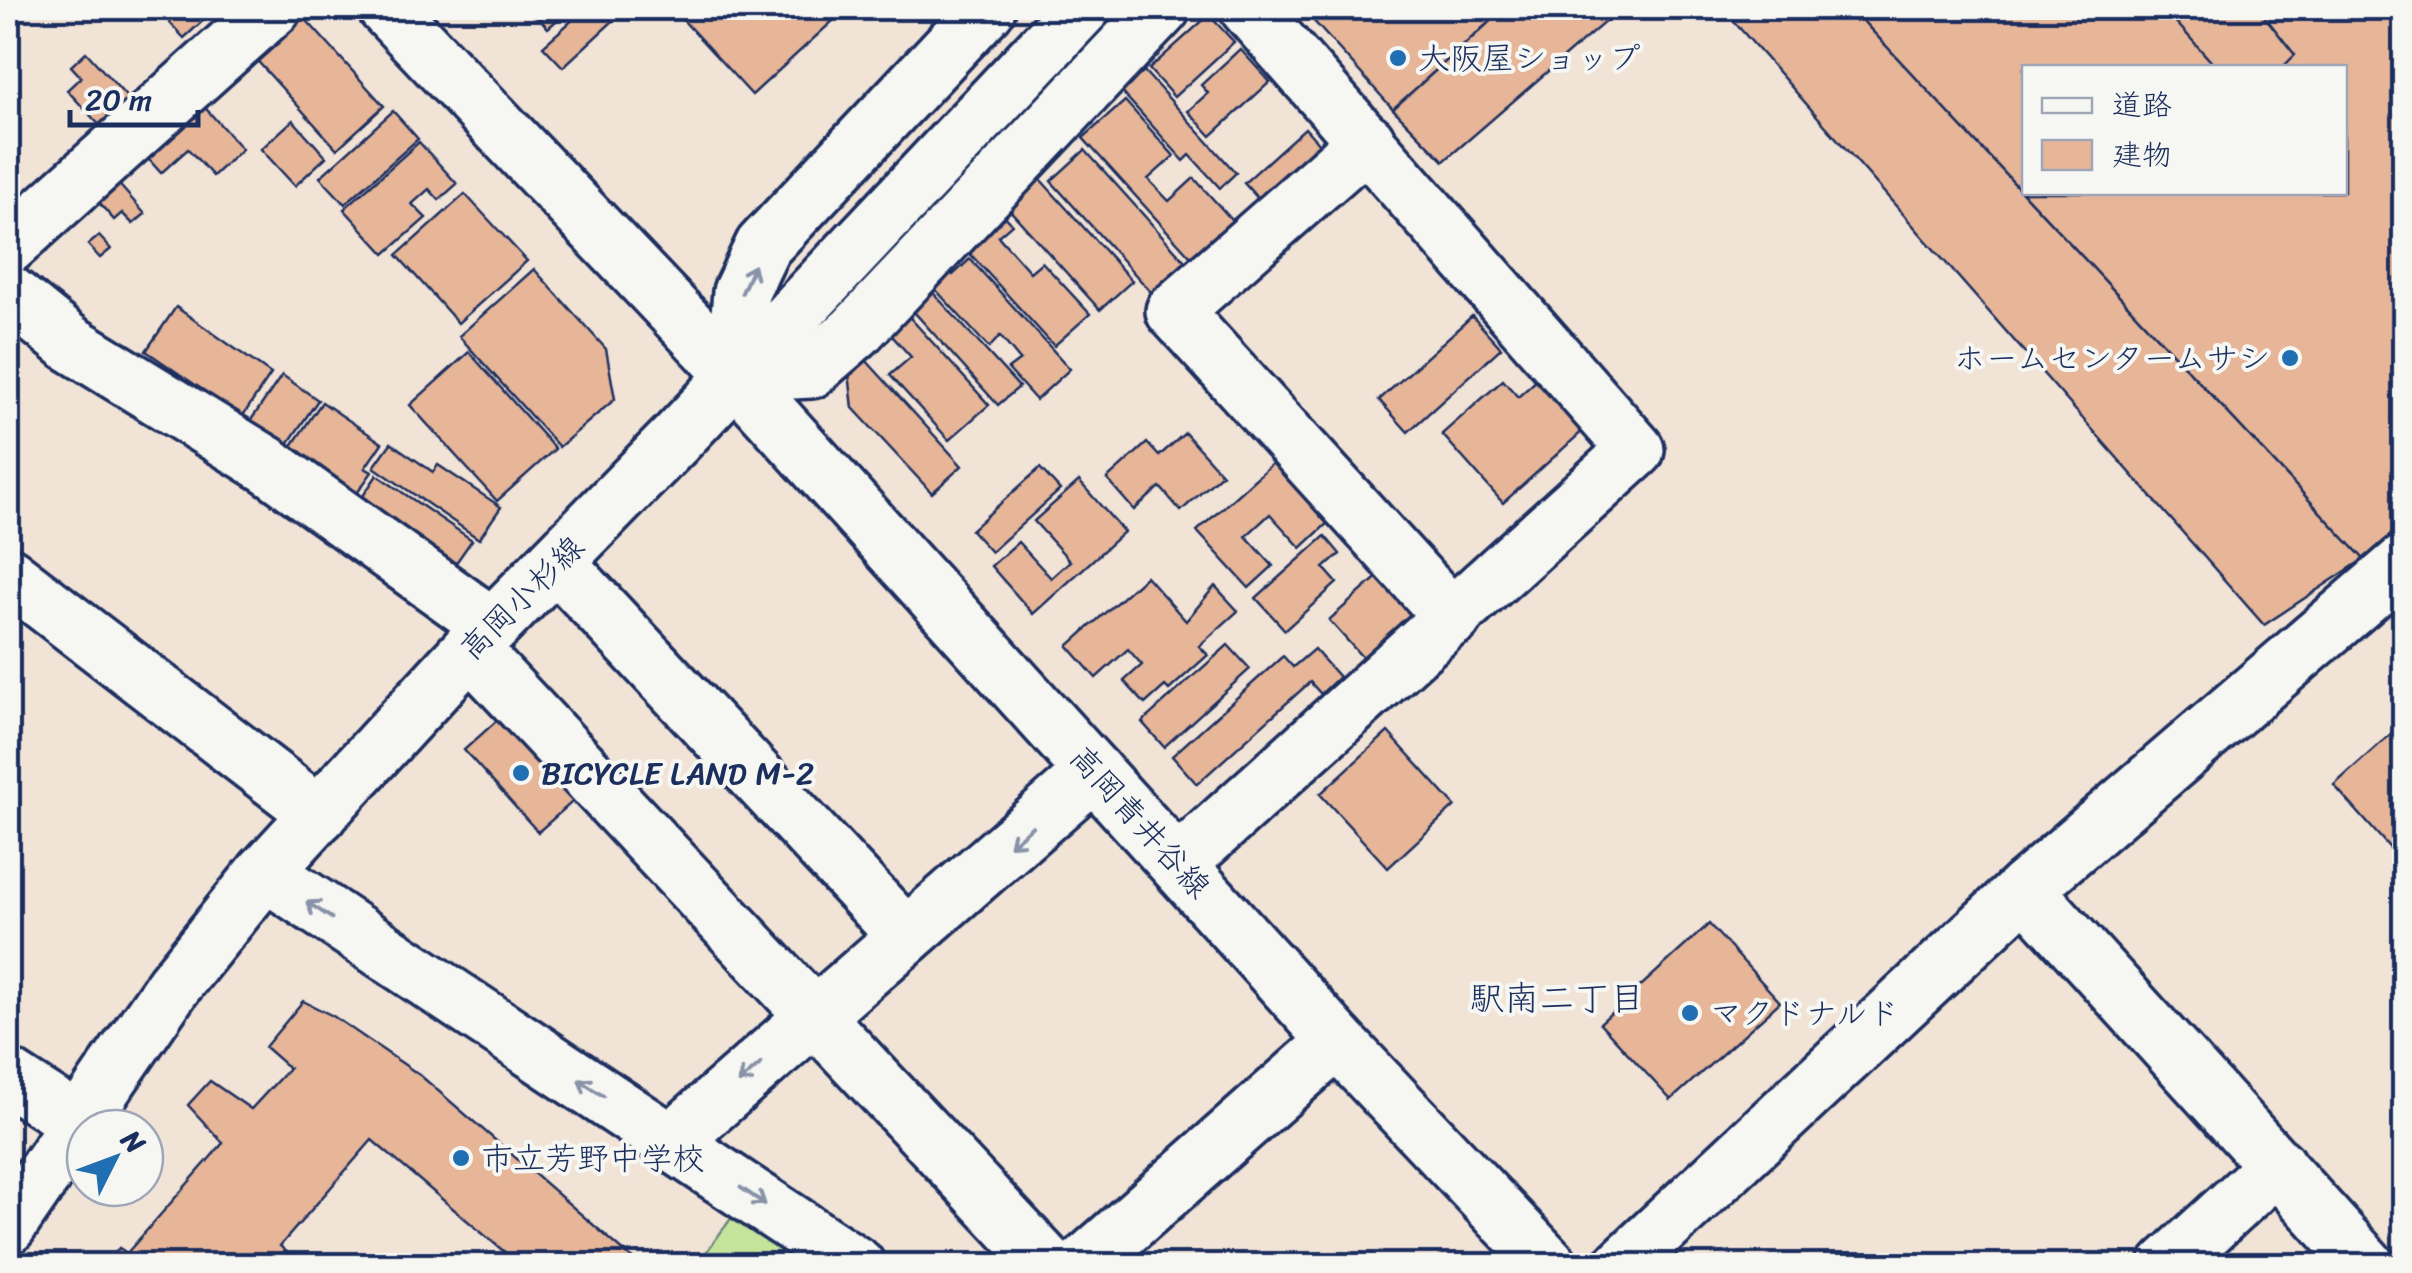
<svg xmlns="http://www.w3.org/2000/svg" width="2412" height="1273" viewBox="0 0 2412 1273" font-family="Sriracha,'Klee One',sans-serif">
<style>
.grass{fill:#c4e39b;stroke:#70897c;stroke-width:2.5}
.building{fill:#e7b698;stroke:#1b2f5e;stroke-width:2.5;fill-rule:evenodd}
.lines{fill:none;stroke-linecap:round;stroke-linejoin:round}
.minor-casing{stroke:#1b2f5e;stroke-width:62}
.major-casing{stroke:#1b2f5e;stroke-width:62}
.minor{stroke:#f6f6f2;stroke-width:55}
.major{stroke:#f6f6f2;stroke-width:55}
.oneway{stroke:#8892a8}
.poi-dot{fill:#1f6fb2;stroke:#f6f6f2;stroke-width:4}
.labels{text-anchor:middle;dominant-baseline:central;stroke-width:8;stroke-linejoin:round;paint-order:stroke}
.poi-label{font-size:32px;fill:#1b2f5e;stroke:#f6f6f2;text-anchor:start}
.street-label{font-size:32px;fill:#1b2f5e;stroke:#f6f6f2}
.neighbourhood-label{font-size:35px;fill:#1b2f5e;stroke:#f6f6f2}
</style>
<rect width="100%" height="100%" fill="#f2e3d7"/>
<filter id="ink" filterUnits="userSpaceOnUse"><feTurbulence type="fractalNoise" baseFrequency=".01" numOctaves="2"/><feDisplacementMap in="SourceGraphic" scale="20" xChannelSelector="R" yChannelSelector="G"/><feConvolveMatrix kernelMatrix="1 2 1 2 8 2 1 2 1" color-interpolation-filters="sRGB"/></filter>
<g filter="url(#ink)">
<polygon class="grass" points="738,1209 825,1266 696,1266"/>
<g class="building">
<polygon points="156,8 217,8 184,38"/>
<polygon points="530,8 571,8 548,28"/>
<polygon points="586,8 627,8 563,67 543,46"/>
<polygon points="672,8 847,8 752,95"/>
<polygon points="1302,8 1505,8 1393,109"/>
<polygon points="1505,8 1621,8 1444,161 1393,109"/>
<polygon points="1722,8 1851,8 2364,559 2264,625"/>
<path d="M1851 8H2399L2404 14V523L2364 559ZM2024 68H2344V192H2024Z"/>
<polygon points="2191,8 2258,8 2295,55 2282,68 2217,68 2176,22"/>
<polygon points="300,13 384,106 337,149 253,56"/>
<polygon points="1209,15 1234,42 1174,97 1149,69"/>
<polygon points="1240,49 1270,82 1211,136 1188,111 1208,93 1201,85"/>
<polygon points="86,52 133,104 104,130 67,90 81,77 71,66"/>
<polygon points="1144,71 1236,173 1220,188 1190,155 1184,161 1121,91"/>
<polygon points="191,92 242,149 213,176 188,149 161,173 135,144"/>
<polygon points="1125,101 1174,156 1148,179 1169,201 1194,178 1240,229 1199,266 1083,138"/>
<polygon points="393,111 418,139 345,204 320,177"/>
<polygon points="293,120 326,157 295,186 261,149"/>
<polygon points="1305,128 1334,161 1273,215 1244,183"/>
<polygon points="419,142 457,184 439,200 429,189 412,204 426,218 385,254 344,209"/>
<polygon points="1085,150 1193,270 1159,301 1051,181"/>
<polygon points="109,173 145,214 133,224 122,213 114,220 89,191"/>
<polygon points="1040,179 1132,281 1100,310 1008,208"/>
<polygon points="465,194 527,261 458,323 397,255"/>
<polygon points="1002,213 1012,224 998,236 1030,272 1042,262 1090,314 1054,346 964,247"/>
<polygon points="99,236 111,249 100,258 88,245"/>
<polygon points="970,259 1070,369 1036,400 1008,369 1020,360 1000,336 989,348 927,280 943,265 953,275"/>
<polygon points="534,269 606,349 615,399 559,447 459,336"/>
<polygon points="926,285 1019,387 998,405 906,303"/>
<polygon points="176,307 271,374 242,417 146,351"/>
<polygon points="904,311 989,405 949,440 890,375 911,357 885,328"/>
<polygon points="1472,316 1501,348 1408,432 1379,400"/>
<polygon points="469,352 555,449 497,501 410,405"/>
<polygon points="865,359 962,466 932,493 853,408 849,373"/>
<polygon points="282,375 318,400 285,448 249,423"/>
<polygon points="1539,378 1585,429 1503,503 1442,434 1503,380 1518,397"/>
<polygon points="322,402 382,443 365,468 372,472 355,496 289,450"/>
<polygon points="1185,433 1222,474 1181,511 1160,487 1134,510 1107,479 1147,443 1159,456"/>
<polygon points="391,443 433,472 438,465 501,507 479,539 374,467"/>
<polygon points="1285,452 1332,519 1301,548 1270,514 1246,536 1273,566 1249,588 1197,531"/>
<polygon points="1040,468 1060,490 991,552 971,530"/>
<polygon points="377,475 472,540 453,567 359,502"/>
<polygon points="1079,481 1124,532 1033,614 991,566 1018,542 1051,578 1070,561 1034,521"/>
<polygon points="1325,536 1340,554 1324,568 1337,583 1285,630 1256,598"/>
<polygon points="1384,571 1420,611 1380,677 1329,620"/>
<polygon points="1146,576 1186,621 1215,586 1238,611 1199,646 1208,655 1169,690 1165,686 1145,704 1124,681 1142,665 1128,649 1096,678 1068,646"/>
<polygon points="1228,645 1250,669 1164,747 1142,722"/>
<polygon points="1314,649 1339,677 1321,694 1310,682 1197,784 1172,756 1283,656 1293,667"/>
<polygon points="504,714 578,797 538,832 464,750"/>
<polygon points="2404,722 2404,864 2334,785"/>
<polygon points="1388,732 1455,806 1388,868 1320,794"/>
<polygon points="1709,924 1780,1002 1671,1100 1600,1023"/>
<polygon points="303,1001 333,1016 421,1076 641,1266 521,1266 372,1140 280,1246 302,1266 104,1266 119,1248 127,1253 223,1143 188,1105 210,1081 251,1109 289,1068 265,1047"/>
</g>
<g class="lines">
<g class="minor-casing">
<g id="minor">
<polyline points="386,8 734,374 811,370 855,332 1162,8"/>
<polyline points="1367,141 1174,311 1453,618"/>
<polyline points="8,246 273,8"/>
<polyline points="8,293 70,343 268,465 492,626"/>
<polyline points="734,374 741,292 763,246 987,8"/>
<polyline points="557,563 906,936"/>
<polyline points="8,575 319,814"/>
<polyline points="470,649 1049,1266"/>
<polyline points="1178,864 1636,450 1248,8"/>
<polyline points="265,872 857,1266"/>
<polyline points="2025,889 2367,1266"/>
<polyline points="8,1077 76,1121"/>
<polyline points="672,1141 1094,772"/>
<polyline points="1082,1266 1337,1041"/>
<polyline points="1622,1266 2025,889 2404,563"/>
<polyline points="2167,1266 2277,1165"/>
</g>
</g>
<g class="major-casing">
<g id="major">
<polyline points="734,374 1337,1041 1550,1266"/>
<polyline points="8,1226 173,986 265,872 470,649 676,439 1082,8"/>
</g>
</g>
<use href="#minor" class="minor"/>
<use href="#major" class="major"/>
</g>
<defs><path id="oneway-shaft" d="M-6 0H5M1.5-3L5.5 0L1.5 3" fill="none" stroke-width="1.6" stroke-linecap="round" stroke-linejoin="round" transform="scale(2.5)"/></defs>
<g class="oneway">
<use href="#oneway-shaft" transform="translate(748 279) rotate(-66)"/>
<use href="#oneway-shaft" transform="translate(1021 836) rotate(139)"/>
<use href="#oneway-shaft" transform="translate(319 910) rotate(-147)"/>
<use href="#oneway-shaft" transform="translate(750 1073) rotate(139)"/>
<use href="#oneway-shaft" transform="translate(591 1088) rotate(-147)"/>
<use href="#oneway-shaft" transform="translate(753 1196) rotate(34)"/>
</g>
</g>
<g class="poi-dot">
<circle cx="1398" cy="58" r="10"/>
<circle cx="2290" cy="358" r="10"/>
<circle cx="521" cy="773" r="10"/>
<circle cx="1690" cy="1013" r="10"/>
<circle cx="461" cy="1158" r="10"/>
</g>
<g class="labels">
<g class="poi-label">
<text x="1418" y="58">大阪屋ショップ</text>
<text x="2270" y="358" text-anchor="end">ホームセンタームサシ</text>
<text x="541" y="773">BICYCLE LAND M-2</text>
<text x="1710" y="1013">マクドナルド</text>
<text x="481" y="1158">市立芳野中学校</text>
</g>
<g class="street-label">
<text transform="translate(522 598) rotate(-45)">高岡小杉線</text>
<text transform="translate(1140 822) rotate(48)">高岡青井谷線</text>
</g>
<g class="neighbourhood-label">
<text x="1557" y="998">駅南二丁目</text>
</g>
</g>
<rect width="2412" height="1273" fill="none" stroke="#f6f6f2" stroke-width="40"/>
<rect x="20" y="20" width="2372" height="1233" fill="none" stroke="#1b2f5e" stroke-width="4" filter="url(#ink)"/>
<rect x="2022" y="65" width="325" height="130" fill="#f6f6f2" stroke="#9ea6b7" stroke-width="2.5"/>
<rect x="2042" y="98" width="50" height="15" fill="#f6f6f2" stroke="#9ea6b7" stroke-width="2.5"/>
<text x="2112" y="115" font-size="30" fill="#1b2f5e">道路</text>
<rect x="2042" y="140" width="50" height="30" fill="#e7b698" stroke="#9ea6b7" stroke-width="2.5"/>
<text x="2112" y="165" font-size="30" fill="#1b2f5e">建物</text>
<g transform="translate(115 1158) rotate(48)"><circle r="48" fill="#f6f6f2" stroke="#9ea6b7" stroke-width="2.5"/>
<path d="M0-8L18 38L0 25L-18 38Z" fill="#1f6fb2"/>
<text y="-15" font-size="28" font-weight="bold" text-anchor="middle" fill="#1b2f5e">N</text>
</g>
<path d="M70 110v15h128v-15" fill="none" stroke="#1b2f5e" stroke-width="5"/>
<text x="85" y="110" font-size="30" fill="#1b2f5e" stroke="#f6f6f2" stroke-width="8" paint-order="stroke">20 m</text>
</svg>
